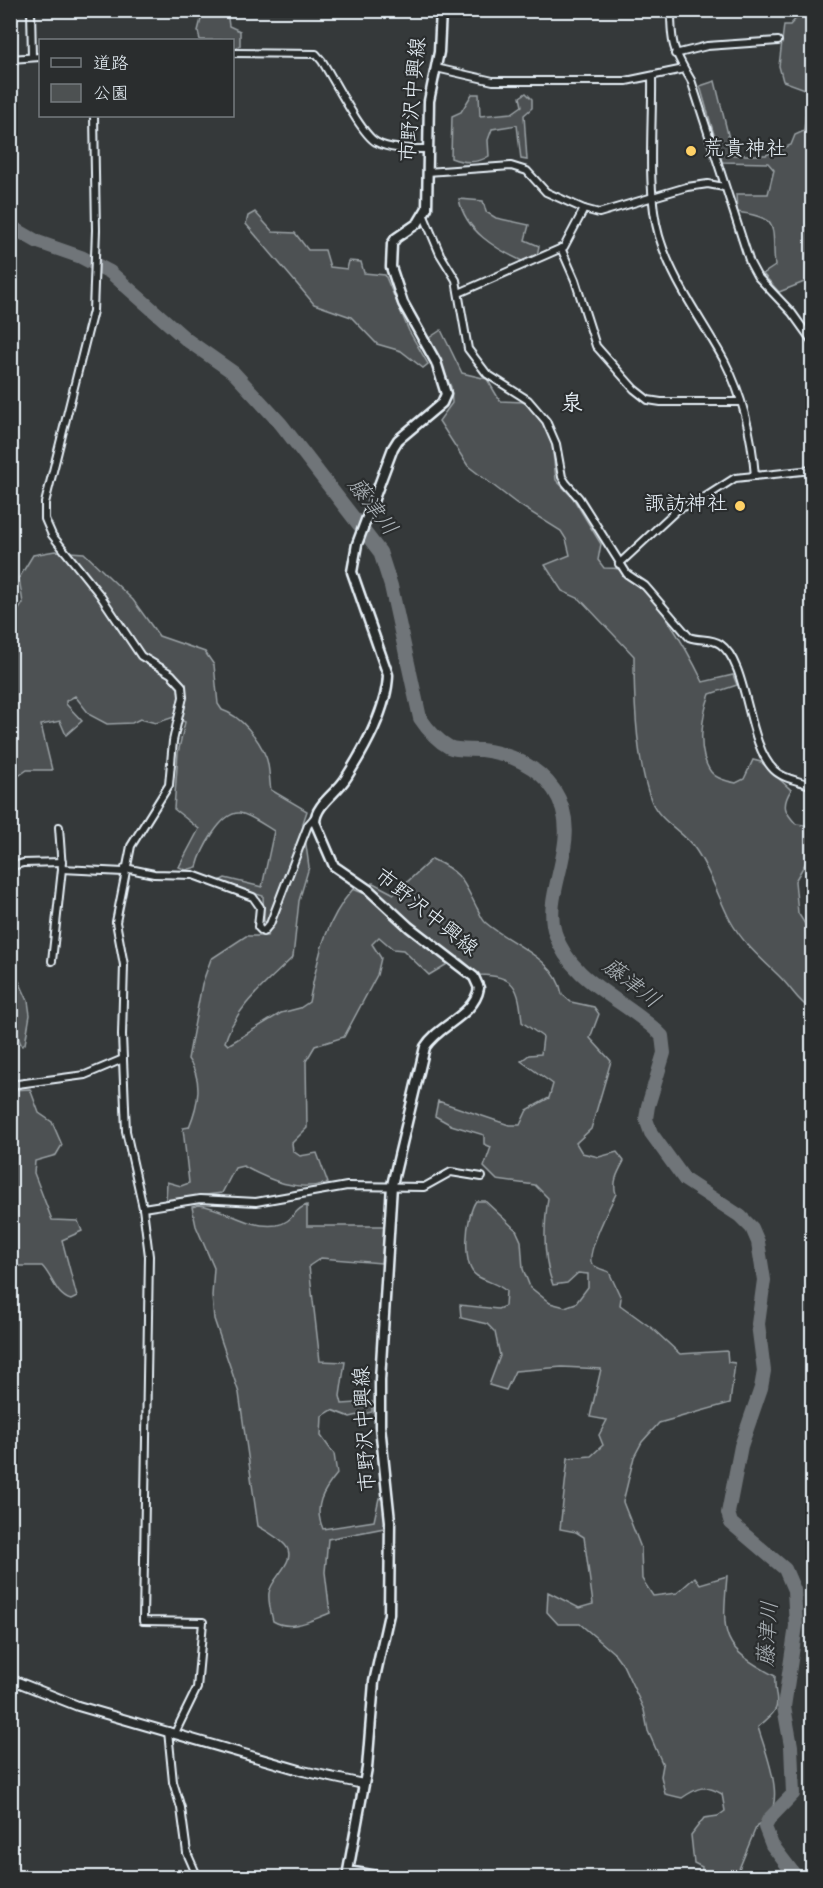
<svg xmlns="http://www.w3.org/2000/svg" width="823" height="1888" viewBox="0 0 823 1888" font-family="Dekko,'Klee One',sans-serif">
<style>
.green{fill:#4d5152;stroke:#9aa1a5;stroke-width:1.5}
.lines{fill:none;stroke-linecap:round;stroke-linejoin:round}
.river{stroke:#707579;stroke-width:14}
.minor-casing{stroke:#e8f1f8;stroke-width:10}
.tertiary-casing{stroke:#e8f1f8;stroke-width:12}
.secondary-casing{stroke:#e8f1f8;stroke-width:13}
.minor{stroke:#2a2d2e;stroke-width:6}
.tertiary{stroke:#2a2d2e;stroke-width:8}
.secondary{stroke:#2a2d2e;stroke-width:8}
.poi-dot{fill:#ffd166;stroke:#2a2d2e;stroke-width:2}
.labels{text-anchor:middle;dominant-baseline:central;stroke-width:4.5;stroke-linejoin:round;paint-order:stroke}
.street-label{font-size:21px;fill:#e8f1f8;stroke:#2a2d2e}
.poi-label{font-size:21px;fill:#e8f1f8;stroke:#2a2d2e;text-anchor:start}
.neighbourhood-label{font-size:22px;font-weight:bold;fill:#e8f1f8;stroke:#2a2d2e}
.water-label{font-size:22px;font-style:italic;fill:#acb3b8;stroke:#2a2d2e}
</style>
<rect width="100%" height="100%" fill="#35393a"/>
<filter id="ink" filterUnits="userSpaceOnUse"><feTurbulence type="fractalNoise" baseFrequency=".0167" numOctaves="2"/><feDisplacementMap in="SourceGraphic" scale="12" xChannelSelector="R" yChannelSelector="G"/><feConvolveMatrix kernelMatrix="1 2 1 2 8 2 1 2 1" color-interpolation-filters="sRGB"/></filter>
<g filter="url(#ink)">
<g class="green">
<polygon points="203,11 227,11 229,26 240,31 240,46 233,49 232,40 200,40 198,31"/>
<path d="M803 11H812V279L779 292 763 274 775 266C771 226 782 218 737 212L736 194H768L774 170 768 163 722 162 700 86 715 81 733 155H766L791 145 795 135 804 131 808 90 783 81 779 66 784 25H790Z"/>
<path d="M526 93 532 99V108L524 115 527 160 521 159 517 125 492 129 488 140 489 156C477 164 464 163 451 158L452 116 461 112 472 94H479L480 116 512 113 522 106 520 97Z"/>
<path d="M459 199 483 201 486 212 496 218 529 225 525 240 539 246 537 256 522 261C496 249 465 231 459 199Z"/>
<polygon points="255,212 273,232 295,233 308,250 325,250 330,267 347,269 349,261 361,262 364,273 385,275 409,331 428,364 423,368 401,351 377,344 351,317 314,304 246,224 248,216"/>
<path d="M441 330 462 373 487 379 500 401 523 402 534 410 545 427 552 443 556 480 573 498 601 544 598 560 604 568C608 568 615 568 618 569 651 584 688 651 703 682L733 675 737 685 710 694C702 715 696 752 711 772 717 779 727 781 736 783L744 779 753 760 761 762 791 790C781 806 785 812 796 824L812 826V852L795 881 798 913 812 935V1010C798 1002 793 990 781 978 763 960 743 944 730 920 718 897 711 872 696 850 684 831 660 823 651 800 636 761 634 698 634 656L580 599 562 591 545 565 570 555 566 539 561 531 516 503 468 466 439 421 452 403 451 387 429 338Z"/>
<path d="M55 551 84 553 133 600 159 636 205 652 214 665 218 704 222 710C241 716 259 739 266 757 270 767 269 780 271 790L307 811 303 823 309 867 299 901 293 957C267 983 236 1006 225 1042L228 1045 281 1013 300 1008 309 1002C318 959 323 924 353 889L363 893 373 883 394 894 432 859C462 873 462 879 477 908 480 913 482 920 486 923 510 944 556 958 562 994L571 1002 594 1007 599 1014 590 1038 611 1061 591 1129 576 1143 582 1153 599 1157 617 1152 624 1161C618 1172 612 1182 616 1194 610 1206 585 1255 592 1264 596 1268 604 1270 609 1272L621 1298 620 1305 653 1329 680 1354 727 1351 728 1362 735 1363 730 1403 659 1423 642 1442 634 1457 623 1502 641 1548 642 1579 653 1596 677 1593 695 1577 700 1584 727 1576C722 1636 720 1647 775 1676 773 1705 788 1703 758 1727 765 1752 792 1811 757 1825L739 1869V1877H701L702 1867 694 1863 691 1835 704 1818 718 1816 725 1811 722 1794C705 1784 698 1787 682 1798L665 1794 661 1776 663 1765 648 1731 644 1710 623 1665 615 1654 580 1624H558L547 1612 548 1592 579 1608 593 1604 584 1537 576 1532 560 1529 568 1458 591 1456 603 1445 599 1435 607 1420 590 1417 601 1369 562 1367 515 1371 506 1390 489 1385 500 1356 495 1332 487 1324 461 1318 460 1305 498 1309 505 1306 506 1291C497 1283 487 1282 477 1276 461 1266 466 1215 476 1201H485L516 1230 521 1241 523 1269 530 1287 550 1303 565 1307 576 1303 588 1287V1274L578 1273 567 1283 553 1285C543 1259 544 1225 548 1198L535 1185 497 1180 484 1167 491 1147 484 1144V1135L451 1125 435 1116 438 1101 509 1125H520L527 1110 549 1098 553 1084 521 1061 529 1055 541 1054 543 1037 522 1022C519 987 515 975 479 975L459 957 429 975 403 950 393 949 379 937 372 944 381 958 377 975 344 1037 315 1046 306 1061 307 1128 292 1143 293 1151 300 1156 317 1153 328 1183C296 1192 271 1181 243 1166L235 1168 222 1193 166 1200 167 1182 181 1186 189 1183 183 1128 189 1127C198 1105 204 1080 188 1059L202 984 211 959 246 936H267L272 926 264 921 263 896 223 884 221 880 225 878 262 887 274 831C265 826 251 815 240 813 221 811 201 851 197 867L186 870 179 867 199 829 174 809 178 753 185 722 174 717 156 723 140 719 132 723 107 724 90 715 75 696 66 701V704L82 721 66 735 60 721 41 725 52 770H27L11 781 10 623 23 603 19 578 33 555Z"/>
<path d="M10 961 28 1001 30 1015 25 1044 22 1046C13 1032 19 1016 11 1003Z"/>
<path d="M30 1089 39 1113 52 1122 62 1145 56 1155 35 1161 34 1173 52 1220 78 1221 82 1231 62 1240 77 1297 71 1300C55 1295 53 1277 42 1266H15L11 1253V1090Z"/>
<path d="M199 1205C226 1208 247 1229 277 1225 294 1222 293 1209 307 1205V1226H385L381 1263 321 1258 309 1266 320 1361 345 1362 340 1396 342 1404 372 1402V1412L350 1417 332 1410 322 1416 321 1436 334 1454 337 1474C323 1491 313 1506 323 1529L374 1521 379 1498 384 1500 386 1519 384 1528 328 1539 325 1572 330 1613C311 1620 292 1632 273 1621 271 1612 268 1602 269 1593 271 1577 299 1561 285 1545 278 1537 266 1531 258 1526L239 1393 214 1319 212 1296 214 1268 196 1226 192 1207Z"/>
</g>
<g class="lines">
<path class="river" d="M10 226 38 242 81 257 110 272 187 340 234 373 281 424 380 552 391 586 420 718C428 730 436 740 449 747 458 751 471 749 481 750 509 753 538 766 554 790 586 839 541 890 555 933 571 984 628 1000 662 1036L664 1053 648 1106 646 1119 651 1133 685 1180 740 1216 752 1228 758 1242 764 1280 758 1324 764 1371 761 1388 741 1446 728 1513 731 1523 785 1569 794 1590 796 1626 784 1707 791 1746 793 1794 769 1819 765 1827 772 1845 797 1878"/>
<g class="minor-casing">
<g id="minor">
<polyline points="31,10 32,57"/>
<path d="M671 10C671 45 673 50 691 80L750 263 757 276 792 313 812 341"/>
<path d="M232 53 316 54 322 61C333 78 361 134 376 142 390 150 411 149 427 149"/>
<polyline points="675,54 707,46 778,41"/>
<polyline points="10,59 40,57"/>
<polyline points="436,68 493,81 626,81 684,69"/>
<path d="M652 76C653 125 646 191 659 236 672 281 703 321 725 362 743 397 752 437 755 476"/>
<polyline points="94,116 96,230 93,311 45,503 45,519 52,535 100,595 141,656 171,674 182,686 183,697 173,741 169,785 131,846 116,922 124,965 122,1035 126,1131 143,1208 149,1256 143,1621 203,1622 197,1688 175,1733"/>
<polyline points="427,172 511,166 527,171 546,192 584,209 599,213 687,187 708,184 724,187"/>
<path d="M424 216 440 254 456 280 468 349 487 374 528 400 546 421 556 444 562 477 566 483 579 498 627 574 645 586 689 637C699 641 711 638 720 644 749 664 746 742 774 770 783 779 801 781 812 786"/>
<polyline points="561,248 575,280 596,346 634,389 648,400 661,402 740,402"/>
<polyline points="459,293 564,247 584,209"/>
<polyline points="619,564 678,509 699,501 735,478 812,470"/>
<polyline points="10,867 23,863 62,862"/>
<polyline points="125,868 154,874 193,875 253,897 260,907 258,927 263,932 270,924 308,825 315,817"/>
<polyline points="62,869 124,872"/>
<polyline points="52,961 62,869 59,827"/>
<polyline points="10,1085 85,1075 123,1059"/>
<polyline points="143,1208 200,1199 256,1202 347,1186 424,1187 451,1172 482,1177"/>
<polyline points="168,1731 173,1782 181,1808 187,1853 198,1878"/>
</g>
</g>
<g class="tertiary-casing">
<polyline id="tertiary" points="10,1679 78,1706 303,1771 363,1784"/>
</g>
<g class="secondary-casing">
<path id="secondary" d="M389 1878 348 1871 367 1768 374 1682 389 1614 390 1521 380 1426V1380L392 1185 425 1047C438 1025 474 1016 479 988L474 977 409 927 369 890 334 866 315 822C316 804 337 793 346 778 365 748 387 709 388 675L352 572 357 544 393 448 398 440 442 403 446 394 436 362 403 303 391 267 392 244 396 238 418 223 427 208 429 101 439 52 441 10"/>
</g>
<use href="#minor" class="minor"/>
<use href="#tertiary" class="tertiary"/>
<use href="#secondary" class="secondary"/>
</g>
</g>
<g class="poi-dot">
<circle cx="691" cy="151" r="6"/>
<circle cx="740" cy="506" r="6"/>
</g>
<g class="labels">
<g class="street-label">
<text transform="translate(415 100) rotate(-85)">市野沢中興線</text>
<text transform="translate(425 914) rotate(39)">市野沢中興線</text>
<text transform="translate(367 1429) rotate(-93)">市野沢中興線</text>
</g>
<g class="poi-label">
<text x="703" y="151">荒貴神社</text>
<text x="728" y="506" text-anchor="end">諏訪神社</text>
</g>
<g class="neighbourhood-label">
<text x="572" y="405">泉</text>
</g>
<g class="water-label">
<text transform="translate(371 508) rotate(53)">藤津川</text>
<text transform="translate(630 985) rotate(38)">藤津川</text>
<text transform="translate(770 1634) rotate(-86)">藤津川</text>
</g>
</g>
<rect width="823" height="1888" fill="none" stroke="#2a2d2e" stroke-width="36"/>
<rect x="18" y="18" width="787" height="1852" fill="none" stroke="#e8f1f8" stroke-width="2" filter="url(#ink)"/>
<rect x="39" y="39" width="195" height="78" fill="#2a2d2e" stroke="#767b7f" stroke-width="1.5"/>
<rect x="51" y="58" width="30" height="9" fill="#2a2d2e" stroke="#767b7f" stroke-width="1.5"/>
<text x="93" y="69" font-size="18" fill="#e8f1f8">道路</text>
<rect x="51" y="84" width="30" height="18" fill="#4d5152" stroke="#767b7f" stroke-width="1.5"/>
<text x="93" y="99" font-size="18" fill="#e8f1f8">公園</text>
</svg>
